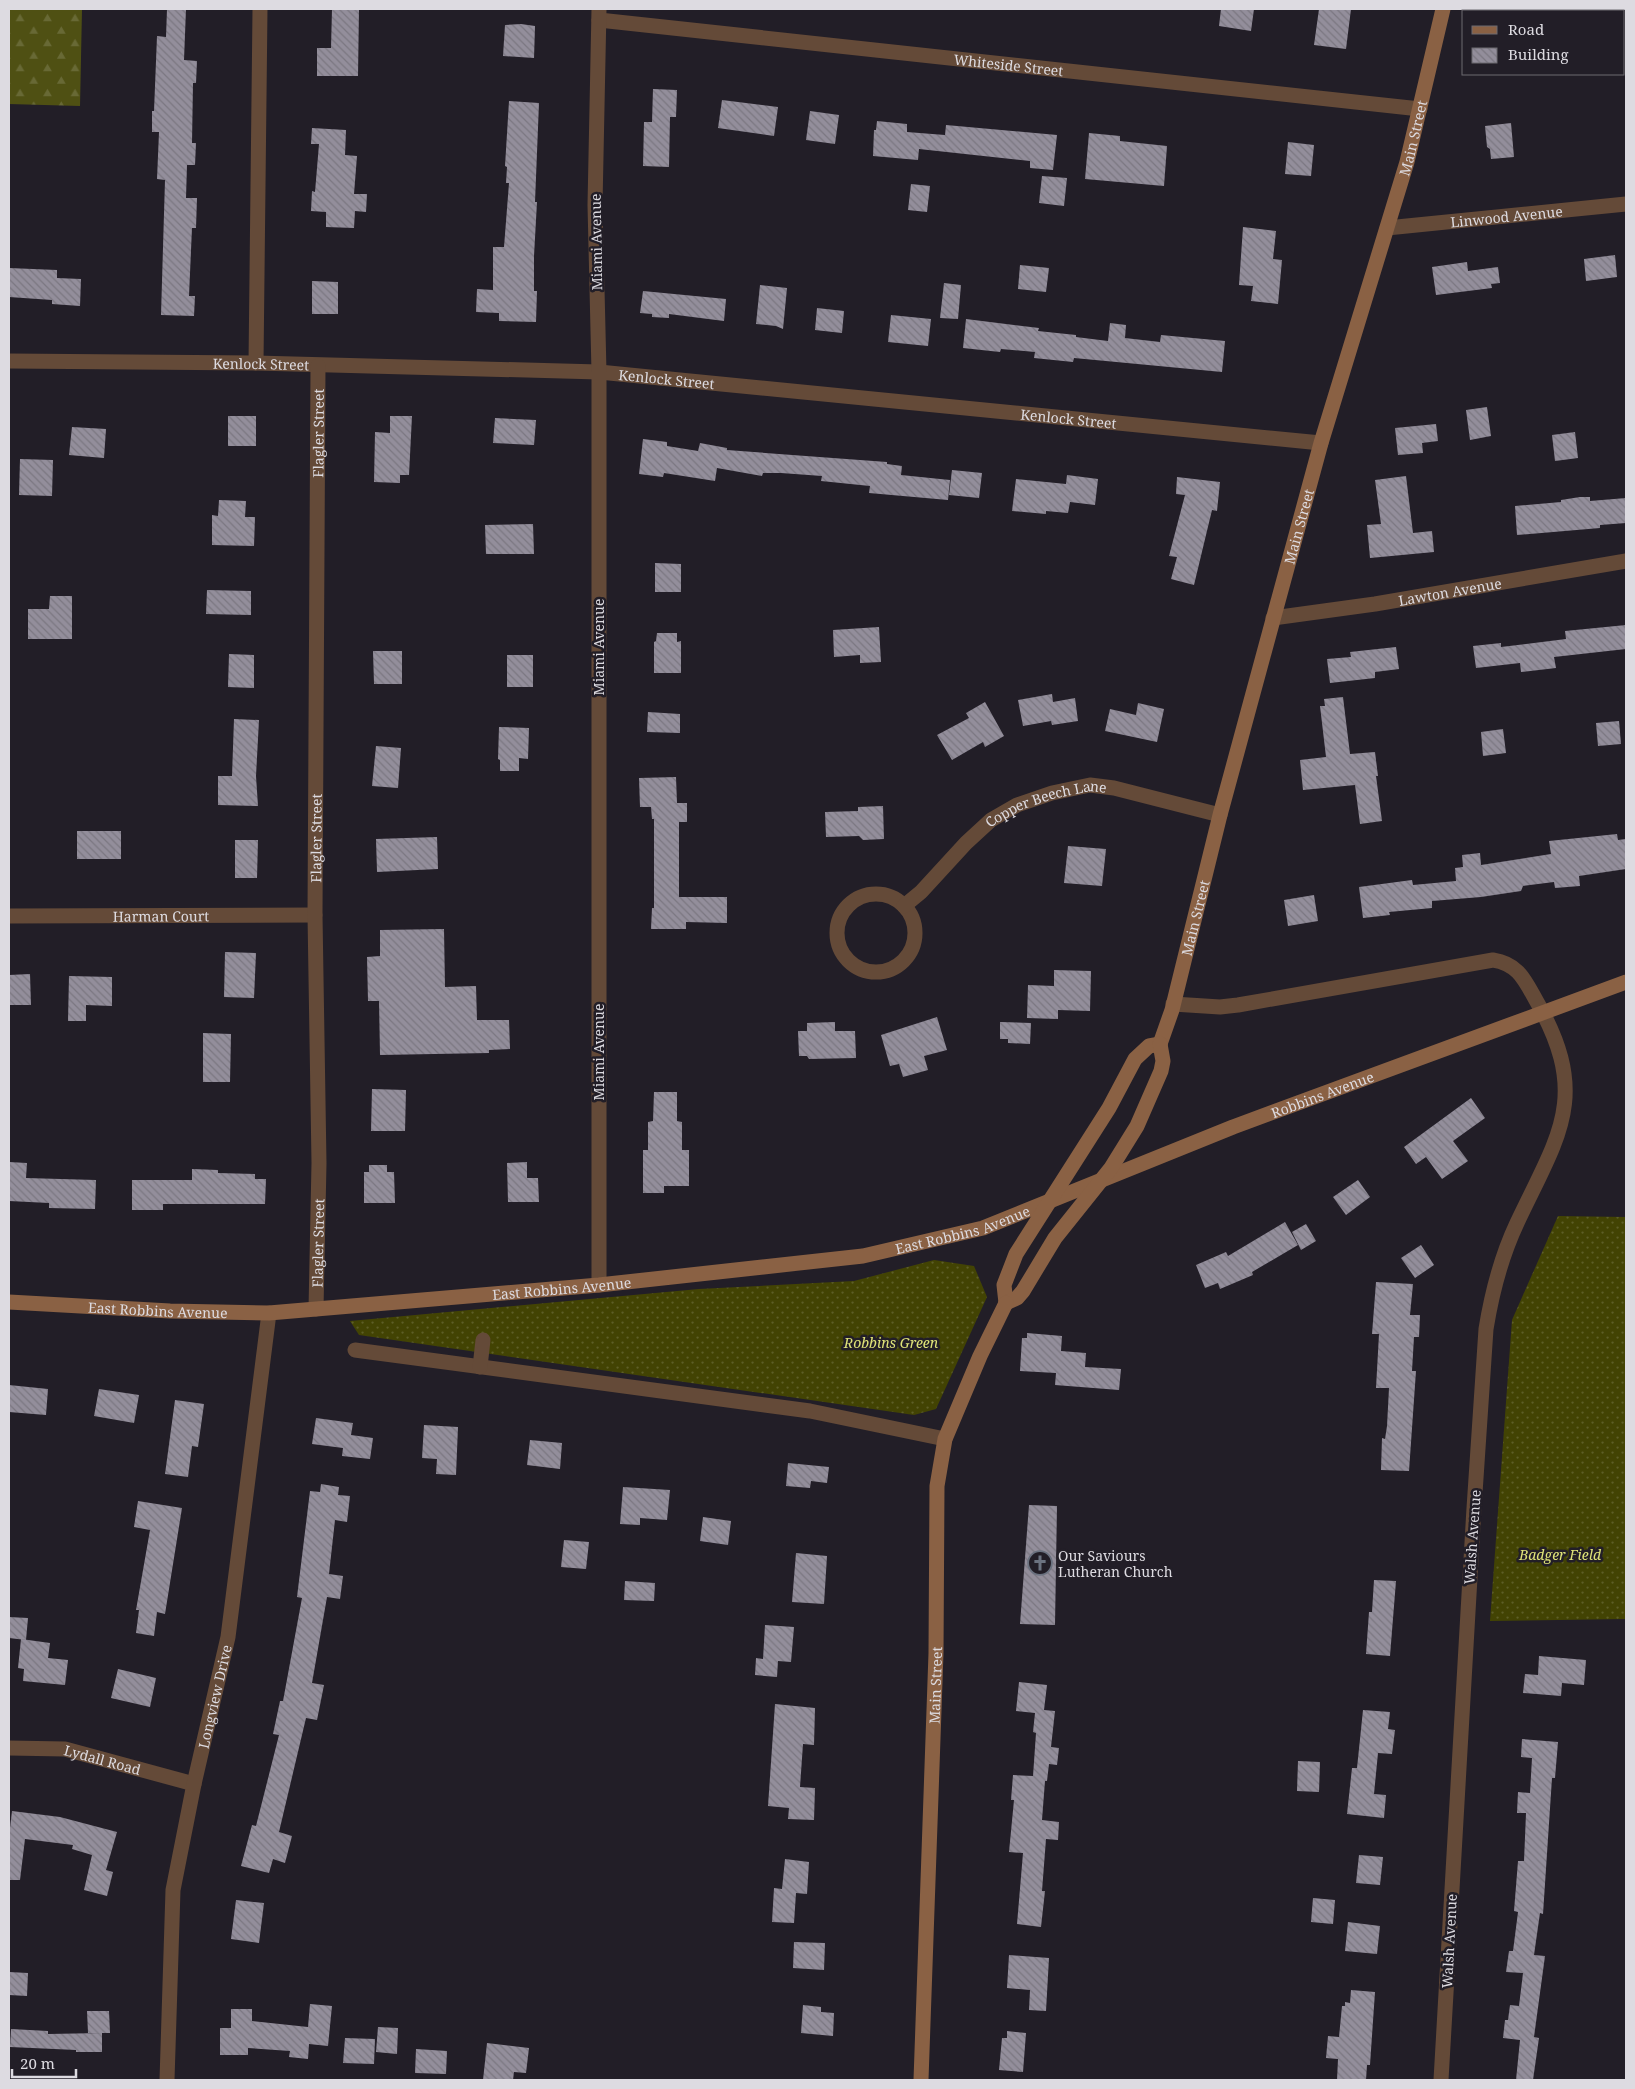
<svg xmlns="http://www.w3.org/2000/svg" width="1635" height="2089" viewBox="0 0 1635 2089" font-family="'Noto Serif',serif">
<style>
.grass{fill:url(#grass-dots)}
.forest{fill:url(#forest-firs)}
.building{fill:url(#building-back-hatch)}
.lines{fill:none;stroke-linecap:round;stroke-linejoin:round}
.minor{stroke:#644a38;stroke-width:15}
.secondary{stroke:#8a6144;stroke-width:15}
.labels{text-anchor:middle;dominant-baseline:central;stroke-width:5;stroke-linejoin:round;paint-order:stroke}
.street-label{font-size:14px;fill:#dddbe1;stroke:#221e27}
.park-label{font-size:14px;font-style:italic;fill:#dfe378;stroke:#221e27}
.poi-label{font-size:14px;fill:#dddbe1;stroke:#221e27;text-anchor:start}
</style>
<defs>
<pattern id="grass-dots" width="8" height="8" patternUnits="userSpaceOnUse" patternTransform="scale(1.25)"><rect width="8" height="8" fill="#424303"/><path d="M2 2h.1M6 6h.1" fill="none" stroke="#5d5e27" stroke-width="1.8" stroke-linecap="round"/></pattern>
<pattern id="forest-firs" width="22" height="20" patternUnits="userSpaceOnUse" patternTransform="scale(1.25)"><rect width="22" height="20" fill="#4f5013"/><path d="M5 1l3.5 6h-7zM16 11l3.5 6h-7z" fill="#686935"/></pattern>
<pattern id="building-back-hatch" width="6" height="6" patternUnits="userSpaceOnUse" patternTransform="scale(1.25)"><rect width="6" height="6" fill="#938e9b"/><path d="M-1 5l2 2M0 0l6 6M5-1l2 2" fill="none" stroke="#7b7781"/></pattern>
</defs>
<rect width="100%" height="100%" fill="#221e27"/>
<g class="grass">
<polygon points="1558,1216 1626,1217 1626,1619 1490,1621 1512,1320"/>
<polygon points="934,1260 974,1266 987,1297 936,1409 914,1415 359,1335 350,1321 699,1289 854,1281"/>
</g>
<polygon class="forest" points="9,9 82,9 80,106 9,104"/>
<g class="building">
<polygon points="167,9 186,9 184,60 197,61 196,83 193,83 192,143 196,143 195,165 187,165 186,198 197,198 196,228 192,228 189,296 195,296 194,316 161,315 165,180 157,179 159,132 152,132 152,111 154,111 157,36 166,37"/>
<polygon points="332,9 359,9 358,76 317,76 317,48 331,48"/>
<polygon points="1221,9 1254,9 1251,31 1219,26"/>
<polygon points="1319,9 1351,9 1346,49 1314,45"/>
<polygon points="521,24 535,26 534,58 503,56 505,25"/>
<polygon points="653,89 677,90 676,117 670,117 669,167 643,166 644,122 652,122"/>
<polygon points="722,100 778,107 774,136 718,128"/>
<polygon points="509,101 539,103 535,202 537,202 534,256 534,291 537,291 536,322 499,321 499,313 476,312 477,289 493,290 493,247 504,247 509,183 506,183 507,167 505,166"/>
<polygon points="810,111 839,115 835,144 806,140"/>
<polygon points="877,121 907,124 907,132 945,135 946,125 1057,135 1053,170 1030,168 1030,161 919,149 918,160 873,156 874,130 876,130"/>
<polygon points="1511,123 1514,157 1491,159 1490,149 1487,147 1485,126"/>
<polygon points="312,128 346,130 345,155 357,156 354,194 367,194 366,212 355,211 354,228 326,227 326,212 311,211 312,191 315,192 319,144 311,144"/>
<polygon points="1089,133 1120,136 1120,141 1167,146 1164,186 1085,179"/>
<polygon points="1288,142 1314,145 1311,176 1285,174"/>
<polygon points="1042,176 1067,178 1064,206 1039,203"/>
<polygon points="911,184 930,186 927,212 908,210"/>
<polygon points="1243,227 1276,231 1273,259 1282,260 1278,304 1251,301 1253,286 1239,285"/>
<polygon points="1615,255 1617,277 1586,281 1584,259"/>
<polygon points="1467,262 1468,271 1498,267 1500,283 1491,284 1492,288 1436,295 1432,267"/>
<polygon points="1020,265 1049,268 1046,292 1018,289"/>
<polygon points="9,268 57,270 57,278 81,279 80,306 52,304 52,300 9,297"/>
<polygon points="312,281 338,282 338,314 312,314"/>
<polygon points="944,283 961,285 958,319 940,318"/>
<polygon points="760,285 787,288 783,329 776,326 756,324"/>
<polygon points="643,291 726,299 724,321 669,314 669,318 652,317 652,314 640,313"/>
<polygon points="817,308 844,311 842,333 815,330"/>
<polygon points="891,315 931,319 928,346 888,342"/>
<polygon points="966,319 1039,328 1038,331 1076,335 1076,337 1108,341 1110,323 1126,325 1125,338 1160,342 1161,335 1225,341 1222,372 1074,358 1073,362 1034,358 1035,352 1001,349 1000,352 963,348"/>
<polygon points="1487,407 1491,436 1470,440 1466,410"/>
<rect x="228" y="416" width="28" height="30"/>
<polygon points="390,416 412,416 409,475 400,475 400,483 374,482 375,432 390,433"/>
<polygon points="495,418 536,420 534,445 493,443"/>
<polygon points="1436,424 1438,441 1422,443 1423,453 1398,455 1395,428"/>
<polygon points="72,427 106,429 104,458 69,455"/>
<polygon points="1575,432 1578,458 1555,461 1552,435"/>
<polygon points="643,439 667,442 667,446 698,451 700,443 727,448 727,450 887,462 887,464 902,466 901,475 950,480 948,500 869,493 870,486 821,481 822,476 781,473 763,473 762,476 717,468 715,481 664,473 663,477 639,474"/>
<polygon points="20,459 53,460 52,496 19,495"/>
<polygon points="952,470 982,473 979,498 949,495"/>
<polygon points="1067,475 1098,479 1095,505 1070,502 1068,513 1046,511 1046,514 1012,511 1016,479 1066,484"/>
<polygon points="1406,476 1413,533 1432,531 1434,552 1370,558 1367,525 1381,524 1375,480"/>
<polygon points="1177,477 1220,482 1217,511 1212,510 1194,585 1171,579 1177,557 1169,556 1185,495 1176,494"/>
<polygon points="1580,497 1590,497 1590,501 1626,498 1626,523 1600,525 1600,528 1517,535 1515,506 1561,502 1561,500"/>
<polygon points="219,500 246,501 245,517 255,517 254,546 212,545 212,515 218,516"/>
<polygon points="533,524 534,554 486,554 485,525"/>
<polygon points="655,563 681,564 681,592 655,592"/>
<polygon points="207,590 251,591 251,615 206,614"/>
<polygon points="50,596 72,596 72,639 28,639 28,609 49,609"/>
<polygon points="1626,625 1626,649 1554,657 1556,668 1521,672 1520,663 1476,668 1473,646 1501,643 1501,647 1566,639 1565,631"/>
<polygon points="879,627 881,662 860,663 860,655 834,657 833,630"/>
<polygon points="657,633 677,633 677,642 681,641 681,673 654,673 654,642 656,641"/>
<polygon points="1396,647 1399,669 1375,672 1375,678 1330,683 1327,659 1351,657 1350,652"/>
<polygon points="373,651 402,651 402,684 374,684"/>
<polygon points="229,654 254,655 254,688 228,687"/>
<rect x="507" y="655" width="26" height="32"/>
<polygon points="1052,694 1053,702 1075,698 1078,721 1052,725 1051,721 1023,726 1018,700"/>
<polygon points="1343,697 1350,754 1375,752 1378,776 1376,776 1382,821 1360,824 1355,785 1303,790 1300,760 1326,757 1320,706 1325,706 1324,699"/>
<polygon points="985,702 1004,736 985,747 983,742 952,760 937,735 969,718 966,713"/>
<polygon points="1138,703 1164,709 1157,742 1105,731 1110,709 1136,715"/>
<polygon points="648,712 680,714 680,733 647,732"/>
<polygon points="234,719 259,720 256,776 258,806 218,805 218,776 232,776"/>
<polygon points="1619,721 1621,744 1598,746 1596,723"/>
<polygon points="499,727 529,728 528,759 519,758 519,771 500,771 500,760 498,759"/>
<polygon points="1503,729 1506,753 1483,756 1481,732"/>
<polygon points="376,746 401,748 398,788 372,786"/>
<polygon points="676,777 677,803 687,803 687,822 679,822 679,897 727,897 727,923 686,922 686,929 651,929 652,908 654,908 654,819 652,819 651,807 640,807 639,778"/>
<polygon points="883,806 884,839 863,840 859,836 826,837 825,812 858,811 858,807"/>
<rect x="77" y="831" width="44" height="28"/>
<polygon points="1617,834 1618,840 1626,839 1626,869 1579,876 1580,886 1555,888 1554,882 1523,886 1521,891 1481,897 1432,901 1432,908 1389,912 1390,915 1363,918 1359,887 1412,880 1413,885 1456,881 1455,868 1463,867 1462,855 1480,853 1481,865 1551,854 1549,841"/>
<polygon points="437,837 438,869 377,872 376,839"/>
<polygon points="235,840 258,840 257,878 235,878"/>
<polygon points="1068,846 1106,849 1102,886 1064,883"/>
<polygon points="1314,895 1318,921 1288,926 1284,900"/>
<polygon points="444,929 445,987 476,986 477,1020 509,1020 510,1049 489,1050 489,1053 380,1055 379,1001 368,1001 367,957 380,956 380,930"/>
<polygon points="225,952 256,953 254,998 224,997"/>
<polygon points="1054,970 1091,971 1090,1011 1058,1010 1058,1019 1027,1018 1028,985 1054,986"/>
<polygon points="30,974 31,1005 9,1005 9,975"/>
<polygon points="69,976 112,977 112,1006 86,1005 86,1021 68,1021"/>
<polygon points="937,1017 947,1050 924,1056 928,1070 903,1077 899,1064 890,1066 881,1035"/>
<polygon points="835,1022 835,1031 855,1031 856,1058 809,1059 807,1056 799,1056 798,1031 807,1031 807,1023"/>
<polygon points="1000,1022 1031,1023 1030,1044 1008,1043 1008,1039 1000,1039"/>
<polygon points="203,1033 231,1034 230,1082 203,1082"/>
<polygon points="372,1089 406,1090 405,1131 371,1131"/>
<polygon points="654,1092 677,1092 677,1121 682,1122 682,1150 689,1150 689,1186 664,1186 664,1193 643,1193 643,1150 648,1150 648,1122 653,1121"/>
<polygon points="1471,1098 1485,1118 1453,1141 1468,1161 1442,1179 1426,1157 1416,1164 1404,1147"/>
<polygon points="9,1162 27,1163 26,1178 96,1180 95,1209 49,1208 49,1203 9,1201"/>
<polygon points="527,1162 527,1178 538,1178 539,1202 508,1202 507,1163"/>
<polygon points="369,1165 387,1165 387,1172 394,1172 395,1203 364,1203 364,1172 369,1172"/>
<polygon points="192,1169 218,1170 218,1173 255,1174 255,1179 266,1179 265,1204 163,1204 163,1210 132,1210 132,1180 192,1180"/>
<polygon points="1358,1180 1370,1197 1346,1215 1333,1197"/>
<polygon points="1285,1222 1298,1245 1252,1272 1253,1275 1220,1289 1218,1283 1205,1288 1196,1265 1226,1252 1228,1256"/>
<polygon points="1306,1224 1316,1241 1301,1250 1292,1232"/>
<polygon points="1421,1245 1434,1265 1415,1278 1401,1258"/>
<polygon points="1376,1282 1413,1284 1410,1315 1420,1315 1419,1337 1414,1337 1412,1371 1416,1371 1409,1471 1381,1470 1382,1438 1385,1439 1387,1426 1389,1388 1376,1388 1379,1334 1372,1334"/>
<polygon points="1027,1333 1062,1336 1061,1351 1086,1353 1085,1367 1121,1369 1119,1390 1055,1385 1056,1373 1020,1371 1022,1338 1027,1338"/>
<polygon points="9,1385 48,1389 46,1415 9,1412"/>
<polygon points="99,1389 139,1395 134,1423 94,1416"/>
<polygon points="175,1400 204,1404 198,1447 192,1446 188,1477 165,1474"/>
<polygon points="316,1418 353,1423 351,1435 373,1438 370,1459 342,1456 343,1448 312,1444"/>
<polygon points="424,1425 458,1427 456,1475 436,1474 437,1459 422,1458"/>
<polygon points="530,1440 562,1443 560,1469 527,1465"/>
<polygon points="788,1463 829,1467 827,1483 811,1481 810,1488 786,1486"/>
<polygon points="321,1484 339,1487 338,1495 350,1496 347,1522 335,1520 329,1574 343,1576 340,1599 327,1597 312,1683 324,1685 317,1720 306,1718 279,1832 292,1836 285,1863 273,1859 269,1873 241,1866 252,1825 256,1826 279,1735 273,1734 280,1701 283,1701 302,1598 297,1597 310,1491 320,1492"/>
<polygon points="623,1487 670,1490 667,1520 640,1518 640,1525 620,1524"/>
<polygon points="138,1501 182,1508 165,1614 157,1612 154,1636 136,1633 139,1610 136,1610 150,1530 134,1527"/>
<polygon points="1029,1505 1057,1506 1055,1625 1020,1624"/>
<polygon points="703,1517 731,1521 728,1545 700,1541"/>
<polygon points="564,1540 589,1542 586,1569 561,1567"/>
<polygon points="796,1553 827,1556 824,1604 792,1602"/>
<polygon points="1374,1580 1396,1581 1390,1656 1366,1654 1369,1612 1372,1612"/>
<polygon points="625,1581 655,1583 654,1601 624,1600"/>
<polygon points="9,1617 28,1618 26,1640 9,1638"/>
<polygon points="765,1625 794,1627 791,1662 778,1661 777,1677 755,1675 756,1658 763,1659"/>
<polygon points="21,1639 50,1643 48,1658 68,1660 65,1685 23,1681 24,1669 18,1668"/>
<polygon points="1539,1656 1586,1660 1584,1685 1562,1683 1561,1696 1523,1693 1525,1674 1538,1675"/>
<polygon points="118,1669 156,1678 150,1707 111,1698"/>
<polygon points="1019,1682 1047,1685 1044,1710 1055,1711 1051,1747 1059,1748 1057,1765 1049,1764 1047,1781 1045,1781 1042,1820 1059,1822 1058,1840 1046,1839 1042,1891 1045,1891 1041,1927 1017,1924 1023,1853 1009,1852 1014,1800 1011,1800 1013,1775 1033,1776 1036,1733 1033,1732 1035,1713 1016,1711"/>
<polygon points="775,1704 815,1708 814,1745 803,1744 800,1787 815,1788 814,1820 788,1819 789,1808 768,1806"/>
<polygon points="1363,1710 1390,1712 1388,1729 1395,1730 1392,1754 1378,1753 1374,1794 1386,1795 1384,1818 1347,1814 1352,1768 1357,1768"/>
<polygon points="1522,1739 1558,1742 1555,1778 1552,1778 1543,1914 1540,1913 1534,1955 1545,1956 1534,2037 1539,2038 1533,2080 1516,2080 1520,2040 1503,2038 1505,2020 1508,2020 1510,2005 1519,2006 1523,1973 1506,1972 1509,1951 1513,1951 1518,1912 1514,1911 1518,1861 1524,1861 1526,1813 1517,1813 1518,1792 1530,1793 1532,1758 1521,1757"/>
<polygon points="1298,1761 1320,1762 1319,1792 1297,1791"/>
<polygon points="12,1811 60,1817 117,1832 106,1870 113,1872 107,1896 84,1890 92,1855 72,1849 73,1845 25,1839 20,1880 9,1880 9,1836"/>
<polygon points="1359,1855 1383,1857 1380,1885 1356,1883"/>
<polygon points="785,1859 809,1862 807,1894 796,1893 794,1923 772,1922 774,1888 782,1889"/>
<polygon points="1313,1898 1335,1900 1333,1924 1311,1922"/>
<polygon points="236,1900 264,1903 259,1943 231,1939"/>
<polygon points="1348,1922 1380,1926 1377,1954 1345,1951"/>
<polygon points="794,1942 825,1943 824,1970 793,1968"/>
<polygon points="1009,1955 1049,1958 1046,2011 1029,2010 1030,1990 1007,1988"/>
<polygon points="9,1972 28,1973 27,1996 9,1995"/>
<polygon points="1351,1990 1375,1992 1370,2065 1367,2065 1366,2080 1337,2080 1338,2059 1326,2058 1328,2036 1339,2037 1342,2006 1345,2006 1345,2002 1350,2003"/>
<polygon points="310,2004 332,2006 328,2046 309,2044 308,2059 289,2057 290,2051 248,2048 248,2055 220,2055 220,2028 231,2028 231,2009 252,2009 252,2021 308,2027"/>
<polygon points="803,2005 821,2007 821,2012 834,2013 833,2036 801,2033"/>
<polygon points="87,2011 109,2011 110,2033 88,2033"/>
<polygon points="378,2027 398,2028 397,2054 376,2052"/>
<polygon points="11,2029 48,2031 48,2034 102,2033 102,2052 76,2052 76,2050 10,2047"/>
<polygon points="1007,2031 1026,2033 1023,2072 999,2070 1002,2038 1007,2038"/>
<polygon points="345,2038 375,2039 374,2064 343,2063"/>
<polygon points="487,2043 529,2048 526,2073 514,2072 513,2080 483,2080"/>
<polygon points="416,2049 447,2051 446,2074 415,2073"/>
</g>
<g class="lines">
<g class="minor">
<path id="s1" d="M599 20 1420 109"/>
<path id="s2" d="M1387 228 1626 204"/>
<path id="s3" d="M9 361 256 363 599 372 1321 443"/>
<polyline points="256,363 260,9"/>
<path id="s4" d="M1273 618 1375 604 1626 561"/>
<circle cx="876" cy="933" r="39"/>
<path id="s5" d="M904 906 921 892 966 843 991 820 1017 805 1052 793 1090 785 1114 788 1220 815"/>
<path id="s6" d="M9 916 315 915"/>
<path d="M1173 1004 1220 1007 1238 1005 1493 960C1519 964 1525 981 1537 1002 1591 1097 1558 1136 1517 1223 1501 1257 1492 1292 1486 1329L1474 1508 1441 2080"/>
<polyline points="599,1285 599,372 595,205 599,9"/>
<path id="s7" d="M316 1309 319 1163 315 915 318 366"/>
<polyline points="355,1350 810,1411 945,1439"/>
<polyline points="480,1367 483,1340"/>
<path id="s8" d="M9 1748 65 1749 194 1784"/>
<path id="s9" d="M167 2080 173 1890 194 1784 228 1637 269 1313"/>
</g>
<g class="secondary">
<path id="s10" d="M1160 1044 1172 1010 1220 815 1321 443 1407 162 1443 9"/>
<path id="s11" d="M9 1302 170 1311 269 1313 599 1285 863 1256 983 1228 1233 1127 1626 982"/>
<polyline points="1006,1303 1004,1285 1016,1254 1109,1108 1135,1059 1149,1046 1160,1044"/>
<polyline points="1006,1303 1017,1298 1023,1291 1055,1238 1111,1168 1137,1126 1161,1071 1163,1061 1160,1044"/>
<path id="s12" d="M921 2080 936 1653 937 1486 945 1439 980 1356 1006 1303"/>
</g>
</g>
<defs>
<g id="church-ring" transform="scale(1.25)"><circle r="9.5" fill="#221e27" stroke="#6b7280" stroke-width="1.5"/><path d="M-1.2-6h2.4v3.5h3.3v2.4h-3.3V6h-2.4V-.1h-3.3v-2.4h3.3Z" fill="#6b7280"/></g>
</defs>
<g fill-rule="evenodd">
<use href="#church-ring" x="1040" y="1563"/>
</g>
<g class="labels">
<g class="street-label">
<text stroke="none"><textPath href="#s1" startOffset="412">Whiteside Street</textPath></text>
<text stroke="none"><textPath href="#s10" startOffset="941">Main Street</textPath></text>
<text stroke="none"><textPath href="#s2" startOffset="120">Linwood Avenue</textPath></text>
<text transform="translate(596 242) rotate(-91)">Miami Avenue</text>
<text stroke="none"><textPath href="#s3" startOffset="252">Kenlock Street</textPath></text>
<text stroke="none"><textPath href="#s3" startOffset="658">Kenlock Street</textPath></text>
<text stroke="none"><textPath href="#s3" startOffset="1062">Kenlock Street</textPath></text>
<text stroke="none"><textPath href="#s7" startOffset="876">Flagler Street</textPath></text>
<text stroke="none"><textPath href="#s10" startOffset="536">Main Street</textPath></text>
<text stroke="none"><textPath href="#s4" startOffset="179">Lawton Avenue</textPath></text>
<text transform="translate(598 647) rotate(-90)">Miami Avenue</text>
<text stroke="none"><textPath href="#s5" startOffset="181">Copper Beech Lane</textPath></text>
<text stroke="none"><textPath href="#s7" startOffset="471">Flagler Street</textPath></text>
<text stroke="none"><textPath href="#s6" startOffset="152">Harman Court</textPath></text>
<text stroke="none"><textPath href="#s10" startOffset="131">Main Street</textPath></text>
<text transform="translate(598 1052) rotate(-90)">Miami Avenue</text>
<text stroke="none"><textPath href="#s11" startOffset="1345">Robbins Avenue</textPath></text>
<text stroke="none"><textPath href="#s11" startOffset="960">East Robbins Avenue</textPath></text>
<text stroke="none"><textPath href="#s7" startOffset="66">Flagler Street</textPath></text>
<text stroke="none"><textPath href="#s11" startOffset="554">East Robbins Avenue</textPath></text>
<text stroke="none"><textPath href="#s11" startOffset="149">East Robbins Avenue</textPath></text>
<text transform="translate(1472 1537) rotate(-86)">Walsh Avenue</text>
<text stroke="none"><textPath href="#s12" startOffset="395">Main Street</textPath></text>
<text stroke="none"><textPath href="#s9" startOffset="388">Longview Drive</textPath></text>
<text stroke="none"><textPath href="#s8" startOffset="95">Lydall Road</textPath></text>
<text transform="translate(1449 1941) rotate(-87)">Walsh Avenue</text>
</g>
<g class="park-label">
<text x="891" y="1342">Robbins Green</text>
<text x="1560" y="1554">Badger Field</text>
</g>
<g class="poi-label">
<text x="1058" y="1555">Our Saviours<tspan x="1058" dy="16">Lutheran Church</tspan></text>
</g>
</g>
<rect width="1635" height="2089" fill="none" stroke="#dddbe1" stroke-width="20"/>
<rect x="1462" y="10" width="162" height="65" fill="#221e27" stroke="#6d6a71"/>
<rect x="1472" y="26" width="25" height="8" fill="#8a6144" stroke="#6d6a71"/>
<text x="1508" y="35" font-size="15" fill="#dddbe1">Road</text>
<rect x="1472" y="48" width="25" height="15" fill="url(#building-back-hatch)" stroke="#6d6a71"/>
<text x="1508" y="60" font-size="15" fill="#dddbe1">Building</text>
<path d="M12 2069v8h64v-8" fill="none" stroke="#dddbe1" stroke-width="2.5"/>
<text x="20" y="2069" font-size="15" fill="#dddbe1" stroke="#221e27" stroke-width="4" paint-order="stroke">20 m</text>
</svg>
